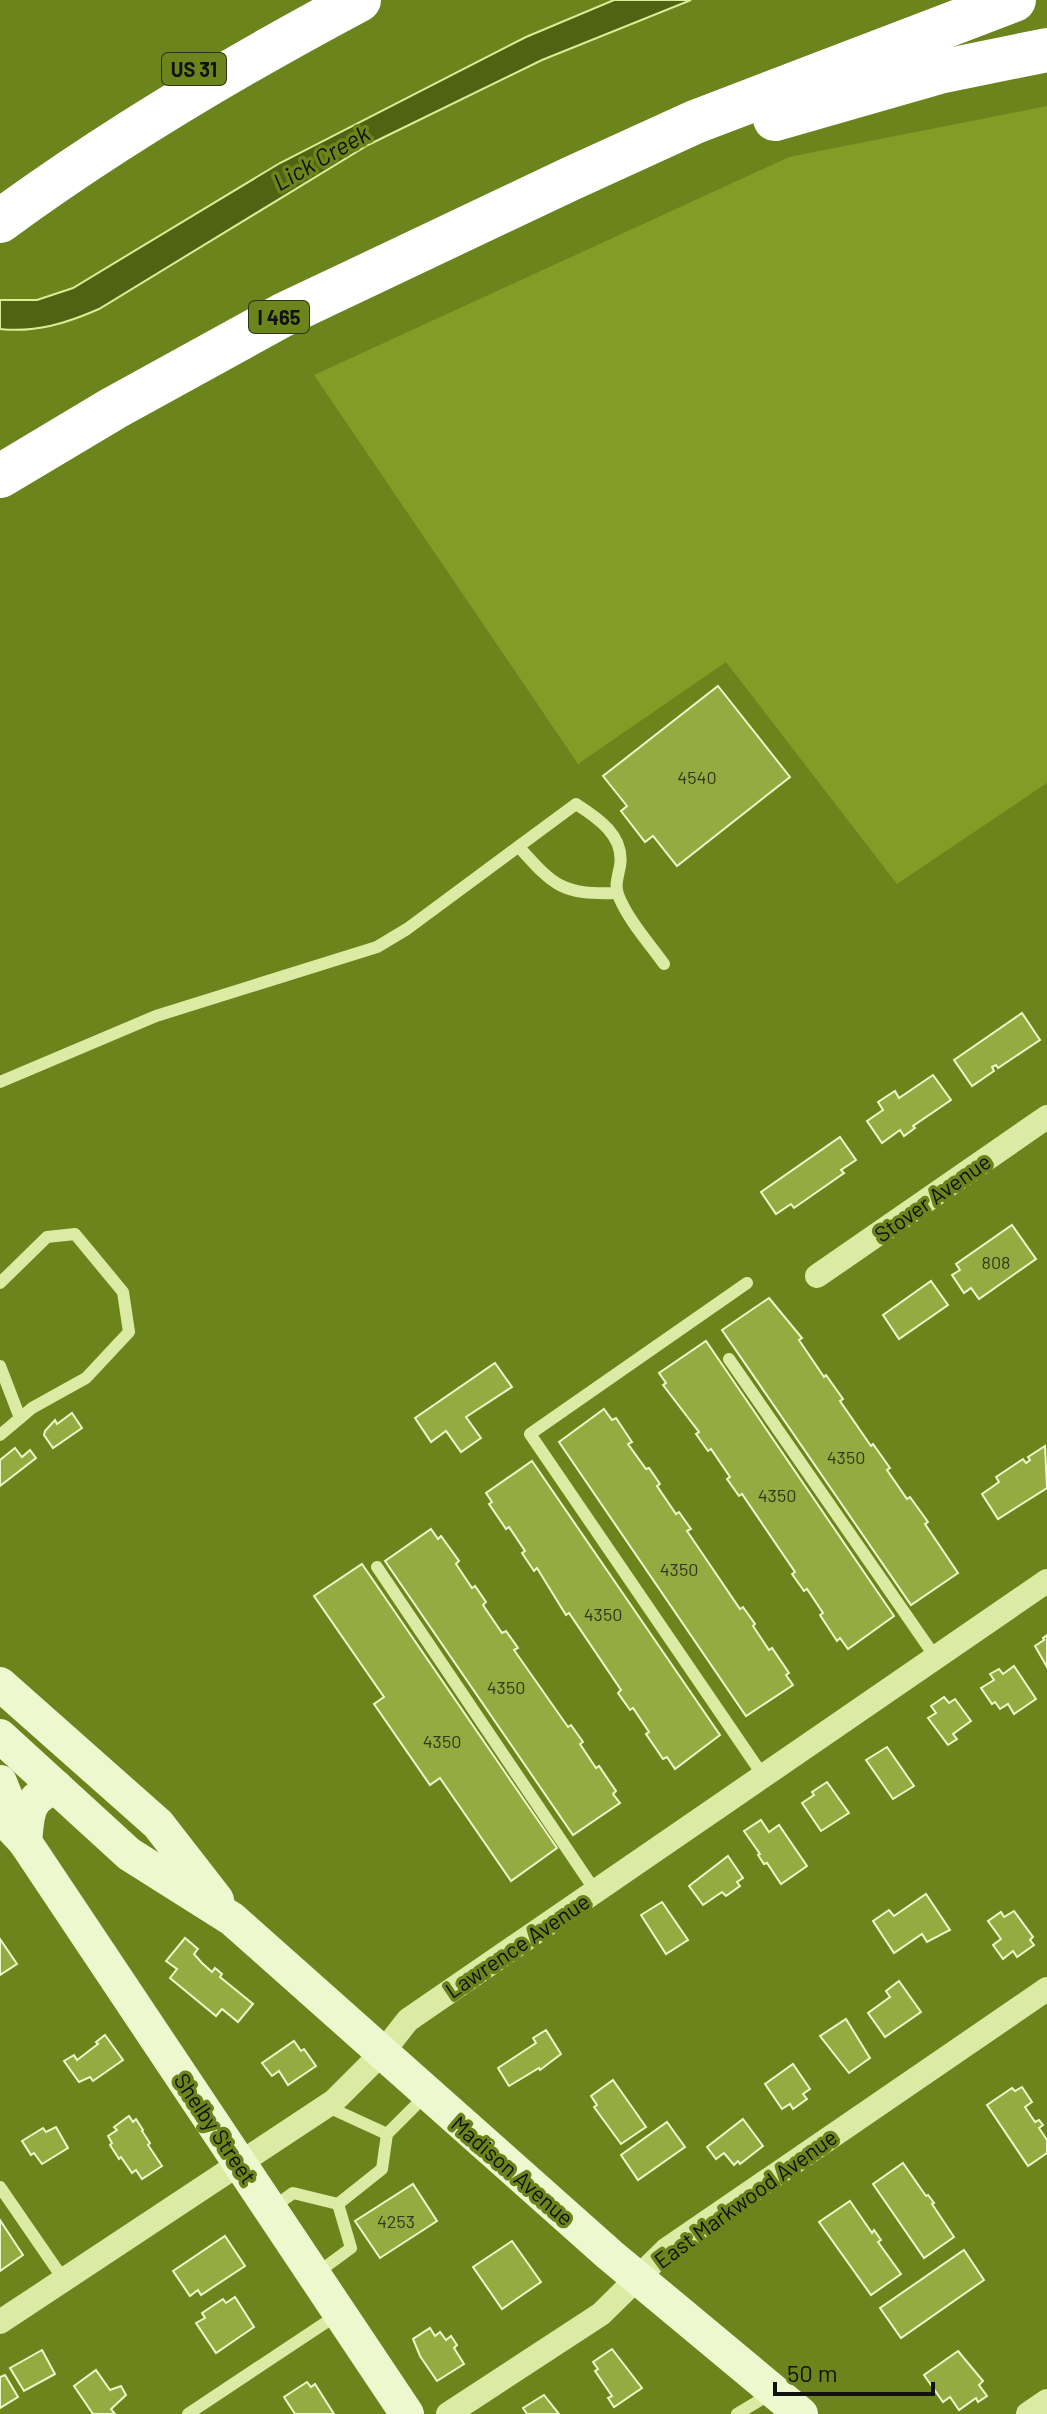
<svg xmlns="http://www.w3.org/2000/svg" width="1047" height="2414" viewBox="0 0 1047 2414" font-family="Barlow,sans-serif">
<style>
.green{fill:#829d25}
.water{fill:#4f6313;stroke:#daed96;stroke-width:2}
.building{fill:#93ab40;stroke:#edf8c8;stroke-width:2}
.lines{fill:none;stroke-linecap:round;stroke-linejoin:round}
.lane{stroke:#dbeba3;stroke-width:12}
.street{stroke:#dbeba3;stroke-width:24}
.secondary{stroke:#eef8ce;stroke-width:34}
.highway{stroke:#fff;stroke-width:44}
.labels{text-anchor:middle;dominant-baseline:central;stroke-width:7;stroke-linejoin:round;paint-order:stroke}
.number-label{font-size:18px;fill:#32381d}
.shield{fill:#6b841c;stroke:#2c3414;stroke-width:2}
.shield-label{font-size:20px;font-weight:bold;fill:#111}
.street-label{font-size:22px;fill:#111;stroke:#6b841c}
.water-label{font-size:24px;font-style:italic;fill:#111;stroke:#6b841c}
</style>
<rect width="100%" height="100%" fill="#6b841c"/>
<polygon class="green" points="1047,106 1047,783 897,884 726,662 578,764 314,375 789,157"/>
<path class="water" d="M614 0H691L542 60 368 145 99 309C67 323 36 333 0 329V300H37L73 288 280 163 526 37Z"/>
<g class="building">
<polygon points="718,686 790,777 677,866 653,836 645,842 621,811 627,806 603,776"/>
<polygon points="1022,1013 1040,1040 998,1068 996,1065 992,1067 994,1071 972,1086 954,1060"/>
<polygon points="933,1075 951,1100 913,1126 915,1128 904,1136 900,1130 882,1143 867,1121 883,1110 878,1102 895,1091 899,1098"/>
<polygon points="840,1137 856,1160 841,1170 844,1173 794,1208 791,1204 776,1214 761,1192"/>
<polygon points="1012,1225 1036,1259 979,1299 971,1288 964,1293 952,1275 960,1270 956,1264"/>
<polygon points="931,1281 948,1305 899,1339 883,1315"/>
<polygon points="769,1298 802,1338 799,1340 824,1377 826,1375 843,1399 840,1401 871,1446 873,1444 890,1468 887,1470 907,1499 910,1497 928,1522 925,1524 958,1573 911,1605 722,1330"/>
<polygon points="706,1341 894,1616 848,1649 840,1638 837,1641 820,1615 823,1613 807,1589 804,1591 792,1574 795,1572 742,1494 739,1496 727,1479 730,1477 711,1449 708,1451 696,1434 699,1432 663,1385 666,1383 659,1373"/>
<polygon points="495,1363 512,1387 466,1417 481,1438 461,1452 446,1431 431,1442 415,1418"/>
<polygon points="604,1409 612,1420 616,1418 632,1442 628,1444 646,1469 649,1468 660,1484 657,1486 676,1514 679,1512 691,1529 687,1531 740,1609 743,1607 755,1624 753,1626 769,1650 772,1648 789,1673 786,1675 793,1685 746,1716 559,1442"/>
<polygon points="72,1413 82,1428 53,1448 44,1435 45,1431 55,1420 57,1424"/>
<polygon points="1045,1446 1047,1488 998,1519 982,1494 999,1482 996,1477 1023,1459 1026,1463 1030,1460 1028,1457"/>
<polygon points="15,1448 22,1457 30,1450 36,1458 0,1486 0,1460"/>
<polygon points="532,1461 720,1735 675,1769 667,1757 663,1759 646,1734 649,1732 633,1708 630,1710 618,1693 621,1690 569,1613 566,1615 537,1568 534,1571 522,1553 525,1551 509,1527 506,1529 489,1504 492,1502 486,1493"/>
<polygon points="431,1529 438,1539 441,1536 459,1561 456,1564 472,1588 475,1586 486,1602 483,1605 502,1633 506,1631 518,1648 514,1650 568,1727 571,1725 583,1742 580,1744 596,1768 599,1766 616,1791 613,1794 620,1803 573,1835 385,1561"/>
<polygon points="362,1564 557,1848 511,1881 440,1778 430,1785 374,1704 384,1697 314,1596"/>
<polygon points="1047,1635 1047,1667 1035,1646 1044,1640 1043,1638"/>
<polygon points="1014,1666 1036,1699 1014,1714 1008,1704 1000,1709 995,1702 992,1704 981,1688 994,1680 990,1674 999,1669 1003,1674"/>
<polygon points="944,1697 949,1703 955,1699 971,1721 953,1734 957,1739 948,1745 928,1718 936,1713 931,1706"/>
<polygon points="887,1747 914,1786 893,1799 866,1760"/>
<polygon points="827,1782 849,1813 821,1831 802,1803 814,1795 812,1792"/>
<polygon points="761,1820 769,1832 779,1825 807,1866 781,1884 767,1863 764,1864 758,1855 760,1854 744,1831"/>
<polygon points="728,1856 743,1878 737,1882 740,1886 726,1896 722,1892 703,1905 689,1886"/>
<polygon points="926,1894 950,1930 927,1942 922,1934 894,1953 873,1921 889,1910 894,1916"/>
<polygon points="662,1902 688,1940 666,1954 641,1915"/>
<polygon points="1014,1911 1033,1937 1030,1940 1034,1945 1017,1957 1013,1951 1003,1959 993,1945 1001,1939 988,1921 1001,1912 1004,1917"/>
<polygon points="185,1938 198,1949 194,1954 202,1963 212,1972 215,1968 222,1974 220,1977 253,2004 238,2022 222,2009 216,2016 170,1978 177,1969 166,1961"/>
<polygon points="0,1939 17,1964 0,1975"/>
<polygon points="899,1981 921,2012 885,2037 868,2013 890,1997 886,1991"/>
<polygon points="846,2019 870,2058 849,2073 820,2036"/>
<polygon points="546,2030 561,2054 540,2070 539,2068 509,2086 498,2068 536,2043 533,2038"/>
<polygon points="105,2035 123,2060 93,2081 90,2077 79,2082 64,2061 74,2055 77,2060 98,2044 96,2042"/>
<polygon points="294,2041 301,2051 304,2049 316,2066 288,2085 279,2071 272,2076 262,2063"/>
<polygon points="793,2064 810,2089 803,2094 807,2099 793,2109 790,2104 782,2109 765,2084"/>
<polygon points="613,2080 646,2127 621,2144 594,2107 597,2105 591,2096"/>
<polygon points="1022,2087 1032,2102 1025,2107 1035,2122 1039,2120 1043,2125 1039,2128 1047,2140 1047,2153 1028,2166 987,2105 1012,2088 1015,2091"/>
<polygon points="129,2116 133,2122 136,2119 143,2130 142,2131 150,2143 148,2145 162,2166 142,2179 136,2170 132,2173 121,2157 119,2159 110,2145 112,2143 108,2136 117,2130 114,2127"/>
<polygon points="743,2119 763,2146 740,2164 738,2161 734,2165 724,2153 716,2159 707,2147"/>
<polygon points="667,2122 685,2147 638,2180 621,2155"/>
<polygon points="56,2127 68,2148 42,2164 34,2153 31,2155 22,2141 43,2128 46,2132"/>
<polygon points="903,2163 926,2196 928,2195 934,2203 932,2204 954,2237 924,2258 873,2184"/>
<polygon points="413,2184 437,2221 380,2258 355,2221"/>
<polygon points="850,2201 872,2233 874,2230 881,2240 878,2242 901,2274 871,2295 819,2222"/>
<polygon points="0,2220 23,2255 0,2271"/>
<polygon points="225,2236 245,2266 201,2295 198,2290 190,2296 173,2271"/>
<polygon points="512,2241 541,2282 502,2309 473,2267"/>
<polygon points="964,2250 984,2280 901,2338 880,2308"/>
<polygon points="235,2297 254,2327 216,2353 196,2323 205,2318 202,2313 223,2299 226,2303"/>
<polygon points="430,2328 435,2336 440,2332 446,2340 451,2336 457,2345 454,2348 464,2364 437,2381 420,2356 413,2339"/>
<polygon points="612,2349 642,2388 614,2407 608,2398 612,2396 595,2371 598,2369 593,2362"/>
<polygon points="42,2350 55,2374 24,2391 10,2368"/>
<polygon points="958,2351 983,2381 979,2385 987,2396 978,2402 976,2398 959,2410 950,2397 943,2402 924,2375"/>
<polygon points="96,2370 110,2390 121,2386 126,2395 111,2409 115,2414 93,2414 74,2386"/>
<polygon points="5,2375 18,2397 0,2408 0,2377"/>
<polygon points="307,2382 311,2387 315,2384 334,2414 295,2414 284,2397"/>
<polygon points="544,2395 559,2414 527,2414 523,2408"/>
</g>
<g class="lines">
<g class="lane">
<path d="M519 847C554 886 562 895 617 893"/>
<path d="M0 1082 156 1016 377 947 407 929 576 804C598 818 625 836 620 866 618 877 614 886 619 897 629 921 649 943 664 964"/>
<polyline points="0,1283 47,1237 75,1234 123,1292 129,1332 86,1378 32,1408 0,1435"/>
<polyline points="747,1283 530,1434 764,1777"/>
<polyline points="729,1359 936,1658"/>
<polyline points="0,1366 20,1418"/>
<polyline points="377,1567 596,1892"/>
<polyline points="326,2106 387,2134"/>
<polyline points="0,2187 64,2280"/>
<polyline points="272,2208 293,2193 338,2204 382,2169 387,2134 425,2096"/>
<polyline points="317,2273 351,2248 338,2204"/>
<polyline points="188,2414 337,2315"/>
<polyline points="737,2414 772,2393"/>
</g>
<g class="street">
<polyline points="817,1276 1047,1117"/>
<polyline points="0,2322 334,2101 382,2053 408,2020 1047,1581"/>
<polyline points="448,2414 601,2314 666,2250 1047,1989"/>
<polyline points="1028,2414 1047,2401"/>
</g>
<g class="secondary">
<polyline points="0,1684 158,1824 217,1900"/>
<polyline points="0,1736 129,1854 232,1919 610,2255 801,2414"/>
<polyline points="0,1782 21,1834"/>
<polyline points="0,1815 25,1842 407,2414"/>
<path d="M25 1842C28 1813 26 1799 56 1787"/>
</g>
<g class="highway">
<polyline points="775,119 939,72 1047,50"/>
<path d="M0 221C113 138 235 66 359 0"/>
<polyline points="0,476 114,408 283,315 570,179 695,122 1014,0"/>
</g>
</g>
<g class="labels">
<g class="number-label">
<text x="697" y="777">4540</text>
<text x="996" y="1262">808</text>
<text x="846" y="1457">4350</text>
<text x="777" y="1495">4350</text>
<text x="679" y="1569">4350</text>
<text x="603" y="1614">4350</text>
<text x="506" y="1687">4350</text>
<text x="442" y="1741">4350</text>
<text x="396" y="2221">4253</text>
</g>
<g class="shield">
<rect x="162" y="53" width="64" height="32" rx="6"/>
<rect x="249" y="301" width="60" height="32" rx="6"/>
</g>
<g class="shield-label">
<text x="194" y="69">US 31</text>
<text x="279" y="317">I 465</text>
</g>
<g class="street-label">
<text transform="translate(932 1197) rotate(-35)">Stover Avenue</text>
<text transform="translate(517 1945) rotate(-34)">Lawrence Avenue</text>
<text transform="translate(216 2128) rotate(56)">Shelby Street</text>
<text transform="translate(513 2170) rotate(41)">Madison Avenue</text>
<text transform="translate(745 2198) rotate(-36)">East Markwood Avenue</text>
</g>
<g class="water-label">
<text transform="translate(321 157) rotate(-30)">Lick Creek</text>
</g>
</g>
<path d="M775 2382v12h158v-12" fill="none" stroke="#111111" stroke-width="4"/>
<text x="787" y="2382" font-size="24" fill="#111111" stroke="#6b841c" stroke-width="6" paint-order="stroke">50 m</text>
</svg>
